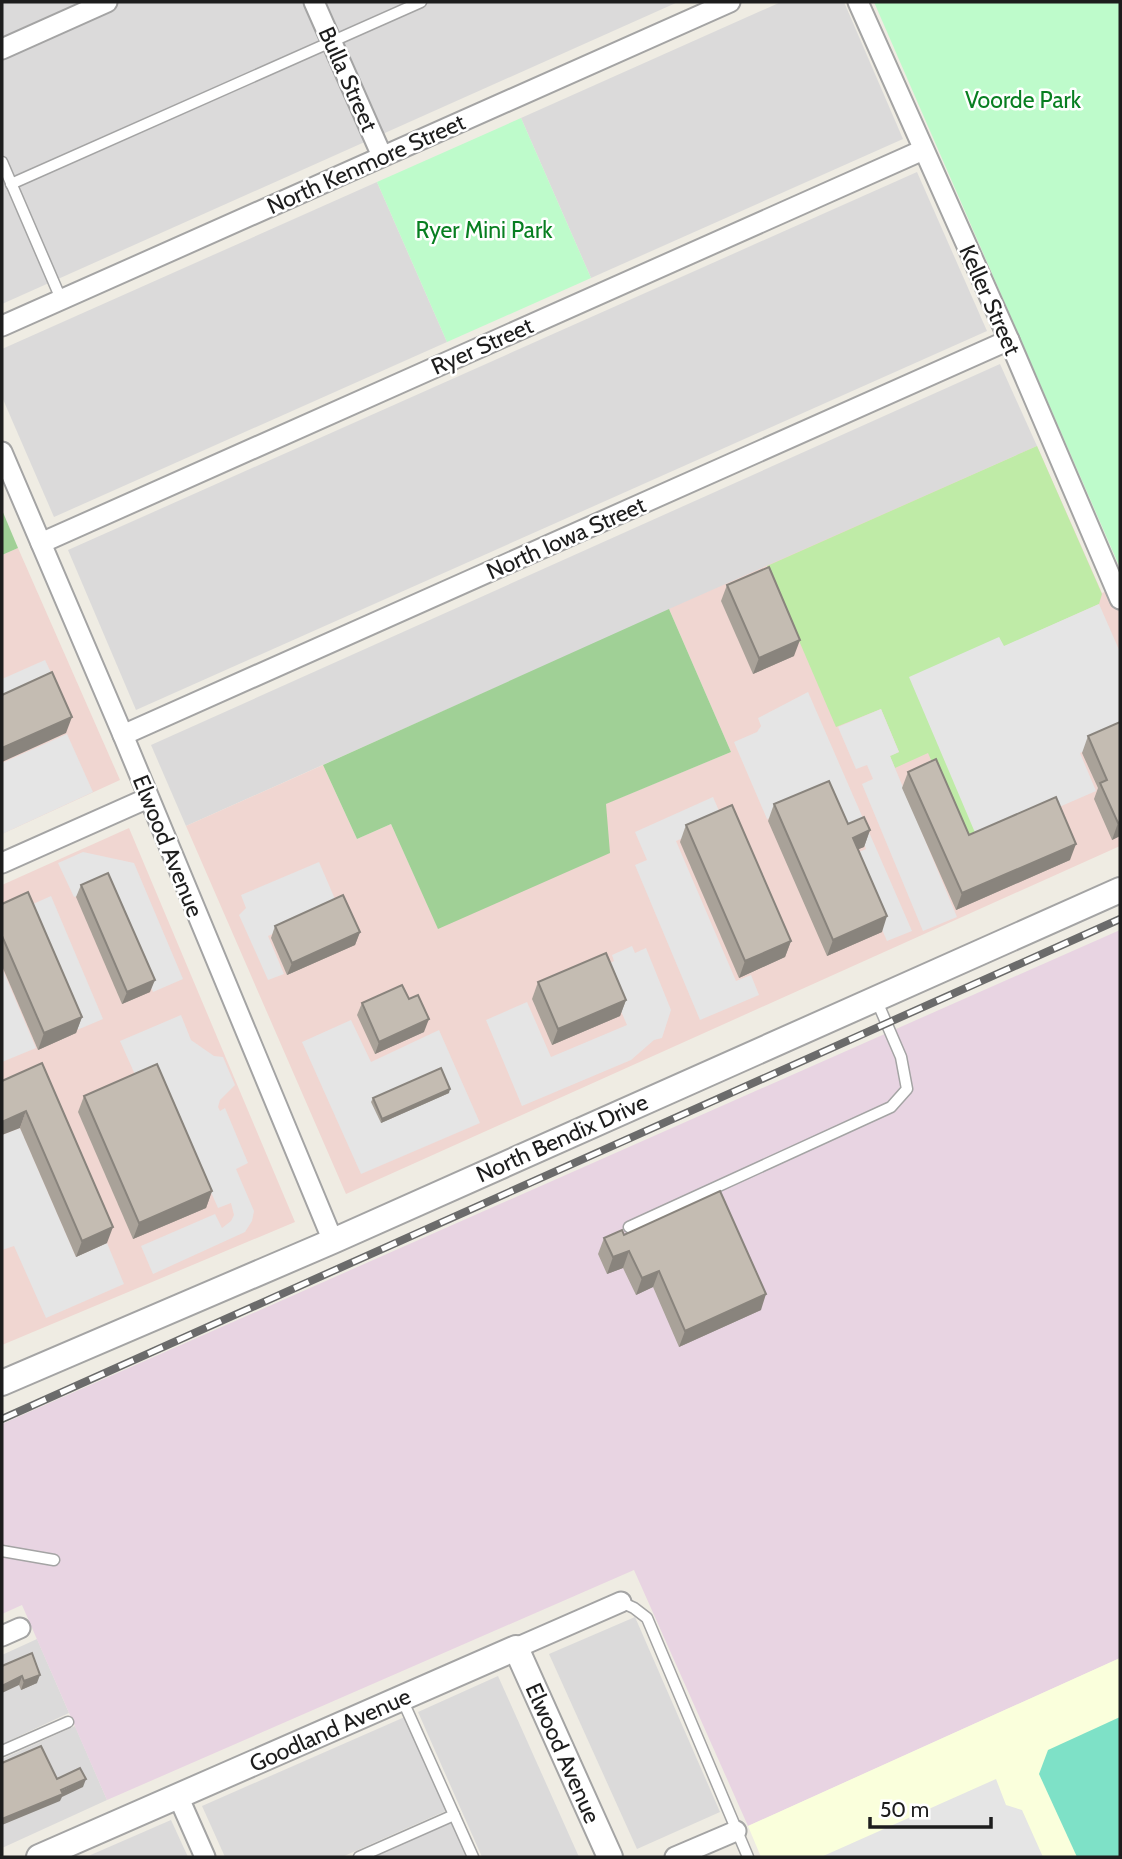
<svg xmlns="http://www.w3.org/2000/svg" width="1122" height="1859" viewBox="0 0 1122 1859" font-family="Cabin,sans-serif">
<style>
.residential{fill:#dbdada}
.commercial{fill:#f0d6d1}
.industrial{fill:#e8d4e2}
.education{fill:#faffdc}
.grass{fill:#bfeba7}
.forest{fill:#a0d096}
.park{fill:#befbcb}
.pitch{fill:#7ee1c7}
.parking{fill:#e5e5e5}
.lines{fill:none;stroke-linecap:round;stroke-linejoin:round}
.service-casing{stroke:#a4a4a4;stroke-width:13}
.minor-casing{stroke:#a4a4a4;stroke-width:23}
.tertiary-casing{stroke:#a4a4a4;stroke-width:28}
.service{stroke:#fff;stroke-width:10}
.minor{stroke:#fff;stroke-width:19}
.tertiary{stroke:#fff;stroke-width:24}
.rail-casing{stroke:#6b6b6b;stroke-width:8}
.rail{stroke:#fff;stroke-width:5;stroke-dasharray:16;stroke-linecap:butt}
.wall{fill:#a9a299}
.shaded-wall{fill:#89847d}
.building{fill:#c4bcb2;stroke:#89847d;stroke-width:2}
.labels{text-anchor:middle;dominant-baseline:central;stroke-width:5;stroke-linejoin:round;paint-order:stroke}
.street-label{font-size:23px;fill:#1d1d1d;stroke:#fff}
.park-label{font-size:23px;fill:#087f21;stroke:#fff}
</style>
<rect width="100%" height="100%" fill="#efece3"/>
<g class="residential">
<polygon points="2,2 678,2 2,304"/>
<polygon points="781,2 844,2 903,139 591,278 521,118"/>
<polygon points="917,172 987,331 136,710 68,550"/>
<polygon points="377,182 447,342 54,517 2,397 2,349"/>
<polygon points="1000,364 1037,446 186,826 151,745"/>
<polygon points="635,1617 720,1812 637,1849 549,1654"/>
<polygon points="37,1639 69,1713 2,1744 2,1655"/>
<polygon points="498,1676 579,1857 482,1857 418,1712"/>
<polygon points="407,1716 448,1810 342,1857 225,1857 202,1806"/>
<polygon points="75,1726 107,1800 2,1848 2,1759"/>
<polygon points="171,1820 188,1857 86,1857"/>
<polygon points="453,1822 470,1857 370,1857"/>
</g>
<g class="commercial">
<polygon points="1037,446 1102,593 1120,586 1120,846 346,1194 186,826 323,765 357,839 391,824 438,928 605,804 731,752 669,609"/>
<polygon points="18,548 120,780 2,834 2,555"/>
<polygon points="129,828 295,1222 2,1345 2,885"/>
</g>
<polygon class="industrial" points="1120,930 1120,1658 748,1826 634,1570 107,1800 22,1605 2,1614 2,1424"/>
<polygon class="education" points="1120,1658 1120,1857 761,1857 748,1826"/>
<polygon class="grass" points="1037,446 1102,594 1099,604 1003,647 999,637 979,842 969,847 928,753 895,768 890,756 899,752 881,709 836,727 767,566"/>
<g class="forest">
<polygon points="2,510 18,548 2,555"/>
<polygon points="669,609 731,752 606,804 610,853 438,929 391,824 357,839 323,765"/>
</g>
<g class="park">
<polygon points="874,2 1120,2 1120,568"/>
<polygon points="521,118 591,278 447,342 377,182"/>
</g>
<polygon class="pitch" points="1120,1717 1120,1857 1077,1857 1039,1774 1048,1750"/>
<g class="parking">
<polygon points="1099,604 1120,652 1120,735 1080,753 1096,791 979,842 909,677 999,637 1004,646"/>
<polygon points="45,660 56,683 2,707 2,679"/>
<polygon points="808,692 912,931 887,941 850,856 866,849 859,832 842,839 824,795 767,819 734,742 757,732 761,726 758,718"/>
<polygon points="881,709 899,752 890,756 957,917 923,931 862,784 873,779 867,765 856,769 838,727"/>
<polygon points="67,734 93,792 2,834 2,763"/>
<polygon points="713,797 723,820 676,841 736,981 751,975 759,995 700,1020 635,865 647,860 635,832"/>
<polygon points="83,852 134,863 183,979 153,992 107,884 74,897 58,863"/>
<polygon points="319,862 338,906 268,936 284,974 268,980 239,915 246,908 241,895"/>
<polygon points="51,896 103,1019 77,1030 24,908"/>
<polygon points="632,946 635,953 646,948 671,1010 662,1038 654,1040 631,1060 522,1106 486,1020 527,1002 551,1057 627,1025 602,967 614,961 612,955"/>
<polygon points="2,968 36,1048 2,1062"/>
<polygon points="181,1015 191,1040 214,1056 223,1057 235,1085 220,1100 218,1107 220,1111 225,1108 248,1163 236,1169 254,1211 252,1221 245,1232 153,1274 141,1246 215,1214 222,1228 231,1221 234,1215 231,1203 218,1208 157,1071 137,1079 120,1041"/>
<polygon points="351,1020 371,1062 439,1030 480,1123 361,1174 302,1042"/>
<polygon points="20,1128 76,1257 107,1243 124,1284 46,1318 14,1246 2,1250 2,1135"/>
<polygon points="996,1779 1006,1805 1022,1810 1043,1857 821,1857"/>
</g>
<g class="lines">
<g class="service-casing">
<g id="service">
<polyline points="2,162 61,299"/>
<polyline points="11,184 421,2"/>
<polyline points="629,1227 891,1107 907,1089 901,1057 876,999"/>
<polyline points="2,1551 54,1560"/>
<polyline points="621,1602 634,1608 647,1618 748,1857"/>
<polyline points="402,1699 473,1857"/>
<polyline points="2,1751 68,1722"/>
<polyline points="359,1857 454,1815"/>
</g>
</g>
<g class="minor-casing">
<g id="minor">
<polyline points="314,2 382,156"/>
<polyline points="858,2 1009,340 1120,599"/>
<polyline points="2,49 107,2"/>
<polyline points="2,326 730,2"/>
<polyline points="2,452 123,735 333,1241"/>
<polyline points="41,543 923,150"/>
<polyline points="123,735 1009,340"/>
<polyline points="2,863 148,798"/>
<polyline points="2,1636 20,1628"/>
<polyline points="516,1648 621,1602"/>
<polyline points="178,1796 205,1857"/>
<polyline points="675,1857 736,1831"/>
</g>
</g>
<g class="tertiary-casing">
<g id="tertiary">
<polyline points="2,1383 333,1241 1120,890"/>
<polyline points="39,1857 516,1648 610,1857"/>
</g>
</g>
<use href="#service" class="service"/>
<use href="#minor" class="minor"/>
<use href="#tertiary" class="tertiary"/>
<g class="rail-casing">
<polyline id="rail" points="2,1419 1120,919"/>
</g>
<use href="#rail" class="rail"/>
</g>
<g class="wall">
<polygon points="727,585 794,656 753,674 721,601"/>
<polygon points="1120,722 1120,836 1112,840 1094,799 1098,788 1082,753 1088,736"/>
<polygon points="908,772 969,835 1070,860 956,910 902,788"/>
<polygon points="774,804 870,830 864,847 858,849 882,932 827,956 768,821"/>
<polygon points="686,825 791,941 785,957 739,978 680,842"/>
<polygon points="81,885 150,992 122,1004 76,897"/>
<polygon points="2,904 82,1017 76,1033 38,1050 2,966"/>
<polygon points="275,926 360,932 355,945 287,975 271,938"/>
<polygon points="538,982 626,1000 620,1016 552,1045 532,999"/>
<polygon points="409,999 424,1032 375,1054 357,1015 362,1003"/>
<polygon points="42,1063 107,1243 76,1257 20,1128"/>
<polygon points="449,1093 381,1123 371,1102 373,1098"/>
<polygon points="84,1096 212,1191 206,1208 133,1239 78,1112"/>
<polygon points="624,1235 761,1310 679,1347 653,1287 636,1295 623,1268 607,1274 598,1254 604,1238"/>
<polygon points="2,1666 37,1683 21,1690 19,1685"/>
</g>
<g class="shaded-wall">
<polygon points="800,640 794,656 753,674 759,658"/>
<polygon points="72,717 66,733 2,762 2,748"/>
<polygon points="1120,822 1120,836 1112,840 1118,823"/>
<polygon points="870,830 864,847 847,854 853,838"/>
<polygon points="1076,844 1070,860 956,910 962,893"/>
<polygon points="887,916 882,932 827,956 833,940"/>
<polygon points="360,932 355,945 287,975 292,963"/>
<polygon points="791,941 785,957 739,978 745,961"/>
<polygon points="155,980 150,992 122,1004 127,992"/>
<polygon points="626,1000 620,1016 552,1045 558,1029"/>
<polygon points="82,1017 76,1033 38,1050 44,1033"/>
<polygon points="429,1019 424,1032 375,1054 379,1042"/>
<polygon points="450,1089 449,1093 381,1123 382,1119"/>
<polygon points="26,1111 20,1128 2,1135 2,1122"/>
<polygon points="212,1191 206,1208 133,1239 139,1223"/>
<polygon points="113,1227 107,1243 76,1257 82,1241"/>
<polygon points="629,1251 623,1268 607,1274 613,1257"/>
<polygon points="659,1271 653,1287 636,1295 642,1278"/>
<polygon points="766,1294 761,1310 679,1347 685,1331"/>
<polygon points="40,1675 37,1683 21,1690 24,1681"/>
<polygon points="22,1676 19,1685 2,1693 2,1686"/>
<polygon points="86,1779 83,1787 62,1797 60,1801 2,1825 2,1819"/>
</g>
<g class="building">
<polygon points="769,567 800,640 759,658 727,585"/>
<polygon points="52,672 72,717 2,748 2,695"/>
<polygon points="1120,722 1120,822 1118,823 1100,783 1107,780 1088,736"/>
<polygon points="936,759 969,835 1056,797 1076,844 962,893 908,772"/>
<polygon points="829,781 848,824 864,817 870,830 853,838 887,916 833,940 774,804"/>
<polygon points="732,805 791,941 745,961 686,825"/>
<polygon points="108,873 155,980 127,992 81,885"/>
<polygon points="28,892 82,1017 44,1033 2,936 2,904"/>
<polygon points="343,895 360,932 292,963 275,926"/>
<polygon points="606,953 626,1000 558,1029 538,982"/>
<polygon points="402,985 409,999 418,995 429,1019 379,1042 362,1003"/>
<polygon points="42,1063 113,1227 82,1241 26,1111 2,1122 2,1081"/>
<polygon points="157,1064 212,1191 139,1223 84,1096"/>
<polygon points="441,1068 450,1089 382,1119 373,1098"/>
<polygon points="720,1191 766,1294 685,1331 659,1271 642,1278 629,1251 613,1257 604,1238 622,1230 624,1235"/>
<polygon points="32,1653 40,1675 24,1681 22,1676 2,1686 2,1666"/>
<polygon points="41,1746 57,1779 80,1768 86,1779 61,1790 63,1794 2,1819 2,1763"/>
</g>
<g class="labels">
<g class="street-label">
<text transform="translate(348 79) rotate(66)">Bulla Street</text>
<text transform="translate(366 164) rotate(-24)">North Kenmore Street</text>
<text transform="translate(990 300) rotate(66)">Keller Street</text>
<text transform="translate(482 346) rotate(-24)">Ryer Street</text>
<text transform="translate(566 538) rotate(-24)">North Iowa Street</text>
<text transform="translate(168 846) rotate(68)">Elwood Avenue</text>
<text transform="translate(562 1138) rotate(-24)">North Bendix Drive</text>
<text transform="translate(330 1730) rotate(-24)">Goodland Avenue</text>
<text transform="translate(563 1753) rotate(66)">Elwood Avenue</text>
</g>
<g class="park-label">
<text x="1023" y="100">Voorde Park</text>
<text x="484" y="230">Ryer Mini Park</text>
</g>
</g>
<rect width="1122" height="1859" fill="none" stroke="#1d1d1d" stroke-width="7"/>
<path d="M870 1817v10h121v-10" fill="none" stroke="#1d1d1d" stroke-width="3.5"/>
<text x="880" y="1817" font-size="21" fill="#1d1d1d" stroke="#ffffff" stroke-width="5" paint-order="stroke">50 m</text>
</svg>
